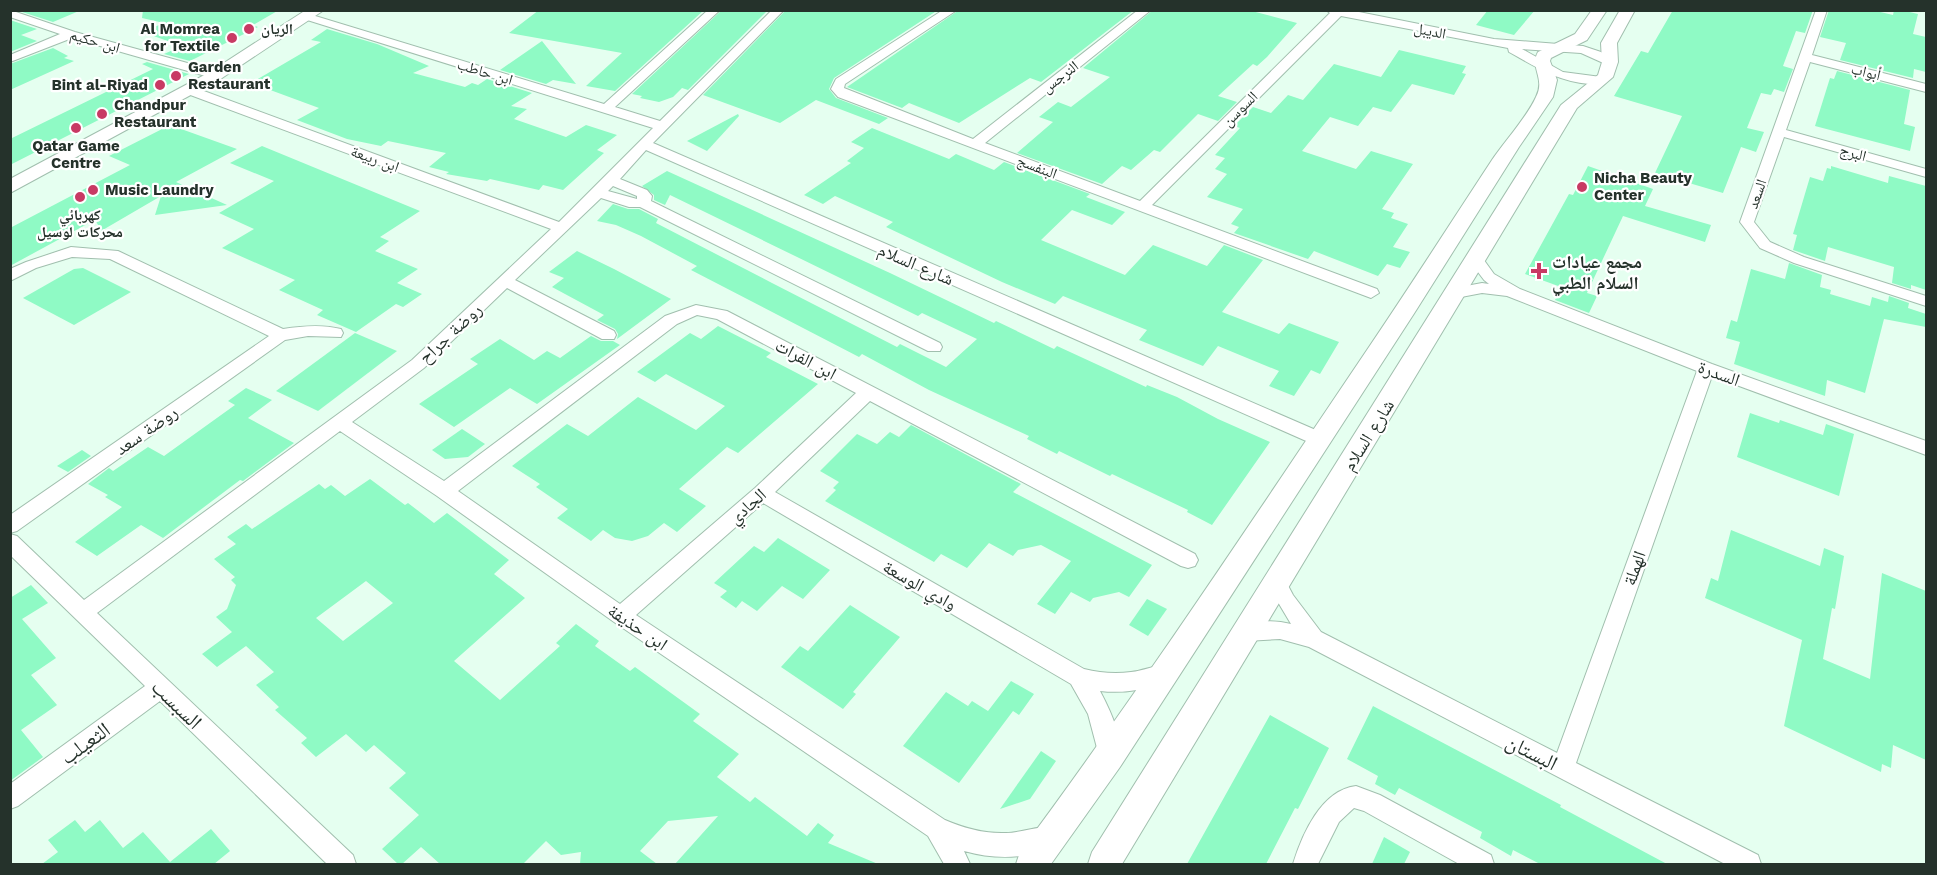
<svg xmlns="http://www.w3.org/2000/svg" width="1937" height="875" viewBox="0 0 1937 875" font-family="'Work Sans','Noto Naskh Arabic',sans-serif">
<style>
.building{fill:#8ffac5;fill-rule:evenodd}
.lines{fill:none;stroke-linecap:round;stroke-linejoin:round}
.street-casing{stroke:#a1bfae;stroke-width:2}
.secondary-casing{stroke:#a1bfae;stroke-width:2}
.street{fill:#fff;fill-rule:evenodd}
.secondary{fill:#fff;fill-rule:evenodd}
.poi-dot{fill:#c83a64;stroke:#fff;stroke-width:2}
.labels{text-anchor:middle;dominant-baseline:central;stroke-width:4.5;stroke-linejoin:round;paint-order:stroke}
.far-poi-label{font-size:15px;font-weight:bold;fill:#25322b;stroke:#fff;text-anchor:start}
.far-street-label{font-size:15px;fill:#25322b;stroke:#fff}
.poi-label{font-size:18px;font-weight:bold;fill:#25322b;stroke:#fff;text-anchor:start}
.street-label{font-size:18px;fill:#25322b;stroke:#fff}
.near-street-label{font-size:21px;fill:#25322b;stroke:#fff}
</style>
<rect width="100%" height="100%" fill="#e5fff0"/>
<g class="building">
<polygon points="25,10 79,10 79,11 53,22 22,12"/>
<polygon points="143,10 279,10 253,25 258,27 190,61 164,54 182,46 142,32 164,23 142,18"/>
<polygon points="539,10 704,10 615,91 586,86 622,53 509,33"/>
<polygon points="722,10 768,10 688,90 682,88 673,97 659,102 640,98 642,96 632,94"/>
<polygon points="786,10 938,10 834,78 829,89 836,98 888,118 879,124 816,100 780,123 703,95"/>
<polygon points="959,10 1134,10 1041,82 1030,78 959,123 909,103 902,108 847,87"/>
<polygon points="1153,10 1248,10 1297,23 1267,57 1257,66 1253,64 1218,96 1237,102 1218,121 1198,114 1160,152 1154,150 1131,170 1122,166 1102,184 1017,153 1053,122 1039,117 1058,102 1071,107 1110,77 1083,68"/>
<polygon points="1488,10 1535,10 1514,35 1476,25"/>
<polygon points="1673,10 1813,10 1805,33 1796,31 1783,66 1793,69 1784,92 1774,89 1771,95 1761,93 1747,128 1764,132 1756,152 1741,147 1723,193 1655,173 1682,116 1614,96 1641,51 1648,53"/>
<polygon points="1829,10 1872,10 1893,15 1894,10 1901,10 1918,14 1913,34 1926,37 1926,72 1914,69 1913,78 1840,60 1846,43 1820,37"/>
<polygon points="10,20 37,29 21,35 37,41 10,52"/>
<polygon points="327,29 377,44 429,66 413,73 465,87 472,83 478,85 487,79 532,93 511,106 527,109 514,119 566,137 586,125 617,135 597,150 604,153 563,190 543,185 539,190 490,179 487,181 446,174 449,172 429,167 446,153 388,141 381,146 347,139 297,120 319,108 251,83 321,42 311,40"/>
<polygon points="542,41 576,84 553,80 546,84 500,70"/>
<polygon points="53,48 68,56 64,58 74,61 10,90 10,64"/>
<polygon points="1399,50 1466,66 1462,73 1466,74 1454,95 1412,84 1391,112 1373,107 1358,126 1330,117 1302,151 1356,169 1371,151 1413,164 1382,209 1394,213 1391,218 1408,224 1393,247 1410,252 1400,268 1387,264 1378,276 1314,251 1308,259 1234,233 1239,227 1231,224 1243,209 1207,197 1227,174 1215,169 1225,158 1215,155 1240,128 1234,126 1253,107 1271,113 1288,95 1303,100 1334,64 1381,77"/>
<polygon points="147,62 189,74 10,165 10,139 153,69 142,64"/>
<polygon points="1837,71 1910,90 1904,124 1915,127 1910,151 1815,126 1830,78 1834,79"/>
<polygon points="738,114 739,116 707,151 687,141"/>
<polygon points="170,125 237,149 176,182 227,205 155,215 161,196 101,231 96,221 89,223 10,266 10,228 130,165 109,156"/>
<polygon points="872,128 949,159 956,154 994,170 1004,162 1090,194 1086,197 1125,212 1112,225 1072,210 1041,240 1125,275 1153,245 1207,266 1224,245 1263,260 1222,312 1279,334 1289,323 1339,342 1320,374 1311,370 1294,396 1269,386 1279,371 1218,346 1203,366 1139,340 1147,330 1063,296 1055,304 1002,282 886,227 893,222 835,196 823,204 804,195 851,163 847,161 864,148 851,142"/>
<polygon points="262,146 420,211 380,237 389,241 375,251 418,269 397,283 422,294 403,307 396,304 356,332 317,315 323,310 279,290 295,280 222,248 254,229 219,213 274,181 230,163"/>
<polygon points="1588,166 1653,189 1645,206 1711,225 1705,242 1623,216 1587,293 1597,296 1589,313 1555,300 1561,287 1525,274 1569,194 1573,195"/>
<polygon points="1831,166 1888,183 1889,176 1926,186 1926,290 1911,285 1911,289 1892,283 1894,267 1828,247 1825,261 1793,250 1797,235 1793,234 1810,177 1823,181 1827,168 1831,169"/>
<polygon points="667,171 890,273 994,323 996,321 1054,349 1057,346 1146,387 1147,385 1177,397 1218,419 1270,442 1212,525 1187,512 1188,510 1112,474 1110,476 1059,451 1057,454 1027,439 1029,436 929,390 862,354 859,357 691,270 697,266 641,236 616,225 597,221 613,204 628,209 639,209 658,219 656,223 772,283 897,347 900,344 946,367 977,339 922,313 918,316 670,195 665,205 654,200 654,195 642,186"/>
<polygon points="577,251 614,269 671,299 617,339 618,334 615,329 597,320 604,315 552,287 564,278 549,272"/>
<polygon points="1789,263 1822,275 1820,287 1831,290 1830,294 1870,306 1872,297 1888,302 1889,296 1909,303 1908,308 1926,314 1926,327 1884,319 1865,393 1827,380 1825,396 1734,364 1740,342 1726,338 1731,320 1737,322 1751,269 1785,279"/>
<polygon points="83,268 131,292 74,325 23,298 74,269"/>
<polygon points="718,326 771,353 766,357 818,384 738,453 727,447 679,489 706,506 677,532 664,523 648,536 632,541 615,538 603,530 591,541 557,518 568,509 536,487 540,484 512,466 567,424 588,436 638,397 696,430 725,406 666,374 655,382 637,372 690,333 701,339"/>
<polygon points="355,333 397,351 318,411 276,391"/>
<polygon points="591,336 601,341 613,341 620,345 537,404 510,388 454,427 419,404 478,364 470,359 500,339 534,360 547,351 560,358"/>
<polygon points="246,388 272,400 248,418 294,443 243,481 240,480 163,538 141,525 97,556 75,542 122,507 105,497 108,495 88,484 109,468 113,471 148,447 164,456 235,405 228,401"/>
<polygon points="1750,413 1779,423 1780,420 1823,435 1826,424 1854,434 1839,496 1737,457"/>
<polygon points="911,425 1021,484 1013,492 1152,565 1129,597 1119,592 1093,598 1090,602 1071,592 1055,614 1037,604 1071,561 1041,545 1018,550 1013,556 989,543 967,568 941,554 934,562 825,501 836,490 833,488 839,482 820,471 857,434 877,444 890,432 899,437"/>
<polygon points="462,429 485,444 468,457 445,459 432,450"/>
<polygon points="82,450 91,456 68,472 57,466"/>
<path d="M370 479 405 505 408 503 434 523 447 513 509 560 494 574 525 598 454 661 500 700 560 646 556 643 576 624 599 641 595 646 630 671 635 667 700 714 693 721 739 754 717 777 750 802 755 797 807 836 818 823 834 835 828 843 878 864H675L718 816 668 821 640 851 657 864H580L581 852 561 855 546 841 523 864H440L421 847 402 864H398L382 849 419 815 389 788 406 773 374 745 366 752 346 734 316 757 301 743 307 738 275 710 279 707 256 685 274 672 246 646 217 667 202 654 232 632 216 617 227 609 236 585 231 580 235 577 214 559 236 544 227 537 246 524 252 529 319 484 325 489 331 485 345 496ZM366 581 393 603 343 641 316 618Z"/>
<polygon points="1731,530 1820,566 1824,548 1844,556 1835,609 1832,608 1823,659 1870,679 1882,573 1926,591 1926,760 1893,745 1891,768 1882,764 1881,772 1784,726 1802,640 1705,598 1711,578 1718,581"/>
<polygon points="778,538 830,570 803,599 782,586 757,611 742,601 736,608 720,597 727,591 714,583 754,546 764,552"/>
<polygon points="31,585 48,603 22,619 56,658 31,675 57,705 21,730 43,757 10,781 10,598"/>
<polygon points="1147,599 1167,609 1148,636 1129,625"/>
<polygon points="850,605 900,637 853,692 856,694 843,709 781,667 800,646 808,651"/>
<polygon points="1011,681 1034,694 1019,715 1013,711 959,783 903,746 946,692 968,706 972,701 988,711"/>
<polygon points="1373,706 1561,805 1560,807 1667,864 1540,864 1513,850 1511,856 1480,838 1482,832 1399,788 1395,795 1375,784 1378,776 1347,759"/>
<polygon points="1270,715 1329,748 1298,809 1295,808 1266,864 1187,864"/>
<polygon points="1041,751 1056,761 1030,799 1000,809"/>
<polygon points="75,820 85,832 100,820 123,848 143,832 170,862 211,829 230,851 214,864 42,864 58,852 48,840"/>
<polygon points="1384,837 1410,852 1404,864 1372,864"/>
</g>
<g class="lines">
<g class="street-casing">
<g id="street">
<polygon points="10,10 75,32 220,72 222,75 216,79 72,38 10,62 10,55 60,34 10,17"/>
<path d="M708 10H720L615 107 660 121 772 10H784L653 143 1325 434 1328 439 1325 444 1319 446 1313 444 646 150 620 179 647 190 652 196 651 201 940 343 942 347 940 351H928L640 207H629L601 198 515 280 614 331 616 335 614 339H602L507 288 424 368 352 422 444 481 665 316 696 305 727 311 1195 554 1198 560 1195 566 1188 568 1181 566 870 401 775 492 1084 669C1100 673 1116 674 1131 672 1145 671 1160 662 1173 666L1176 673 1173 680C1148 689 1126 694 1100 691 1110 710 1126 742 1117 763L1109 766 1101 763 1088 714 1071 684 763 503 636 615 945 820C964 828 984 834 1006 833 1023 833 1042 823 1058 830L1061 838 1058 846C1027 859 996 860 964 851L970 864H944L928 836 614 622 437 496 340 431 97 613 353 855 356 864H327L160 701 18 806 10 809V784L145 686 10 555V534L17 536 84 600 412 360 551 229 185 93 183 90 185 87H193L559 222 653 128 304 19V15H312L604 104ZM613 186 637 196V199L608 191ZM697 315 717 319 856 393 755 488 620 604 458 491 677 324Z"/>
<path d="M943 10H957L845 84 844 88 973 139 1138 10H1151L985 143 1140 201 1330 13 1326 10H1349L1494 39 1583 46 1601 52 1616 62 1610 66 1581 53 1522 49 1563 72 1601 77 1607 81C1602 86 1596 84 1589 84 1557 81 1536 67 1509 52L1508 48 1341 16 1152 205 1377 289 1379 293 1371 298 838 97 831 89 836 79Z"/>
<polygon points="1816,10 1827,10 1812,55 1926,84 1926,92 1810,62 1786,130 1926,169 1926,177 1784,137 1754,222 1770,242 1804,257 1926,296 1926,306 1794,263 1760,248 1740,222"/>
<path d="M71 247 118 251 283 329C302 326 322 324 341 329L343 333 341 337 308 336 285 340 17 531 10 533V515L269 336 110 259 72 257 36 268 10 281V269L26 262Z"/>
<path d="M1476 254 1481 256 1494 274 1520 289 1712 364 1926 441V455L1712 376 1576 763 1758 855 1761 864H1725L1309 647 1280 639 1246 641 1239 638 1235 632 1239 626C1254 620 1275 620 1291 624L1266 582 1269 576 1276 574 1283 576 1293 595 1321 632 1557 753 1697 371 1507 296 1482 293 1456 298 1450 297 1448 293 1450 289 1482 283 1489 284 1484 280 1468 259Z"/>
<path d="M1356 786 1380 795 1491 855 1494 864H1459L1364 811 1354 808 1339 822 1318 864H1293C1302 835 1321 790 1356 786Z"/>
</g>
</g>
<g class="secondary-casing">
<g id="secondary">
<polygon points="306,10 324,10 222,78 10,193 10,179 210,72"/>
<path d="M1592 10H1607L1587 40 1551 58 1550 61 1557 80 1553 97 1519 147 1415 312 1120 767 1051 864H1016L1020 852C1141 689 1253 519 1367 350 1409 288 1450 224 1492 160 1505 141 1527 117 1536 97 1546 78 1529 67 1538 52L1575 34Z"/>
<polygon points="1620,10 1635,10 1617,43 1618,62 1613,77 1577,108 1122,864 1088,864 1092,852 1561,105 1598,75 1602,62 1601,43"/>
</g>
</g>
<use href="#street" class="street"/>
<use href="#secondary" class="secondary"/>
</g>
<g class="poi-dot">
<circle cx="249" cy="29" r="6"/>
<circle cx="232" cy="38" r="6"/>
<circle cx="176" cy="76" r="6"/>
<circle cx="160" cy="85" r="6"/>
<circle cx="102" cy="114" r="6"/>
<circle cx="76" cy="128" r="6"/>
<circle cx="1582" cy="187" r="6"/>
<circle cx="93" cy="190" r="6"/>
<circle cx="80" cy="197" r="6"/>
<path d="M1536 262h6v6h6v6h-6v6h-6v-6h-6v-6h6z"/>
</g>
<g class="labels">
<g class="far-poi-label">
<text x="220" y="29" text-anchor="end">Al Momrea<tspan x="220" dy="17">for Textile</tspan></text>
<text x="261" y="29">الريان</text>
<text x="188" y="67">Garden<tspan x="188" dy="17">Restaurant</tspan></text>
<text x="148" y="85" text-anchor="end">Bint al-Riyad</text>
<text x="114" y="105">Chandpur<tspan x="114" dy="17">Restaurant</tspan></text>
<text x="76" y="146" text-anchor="middle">Qatar Game<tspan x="76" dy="17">Centre</tspan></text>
<text x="1594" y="178">Nicha Beauty<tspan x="1594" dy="17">Center</tspan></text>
<text x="105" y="190">Music Laundry</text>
<text x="80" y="215" text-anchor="middle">كهربائي<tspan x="80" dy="17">محركات لوسيل</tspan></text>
</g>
<g class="far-street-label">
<text transform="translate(1430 31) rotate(11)">الديبل</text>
<text transform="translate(95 41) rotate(16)">ابن حكيم</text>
<text transform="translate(485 72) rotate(17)">ابن حاطب</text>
<text transform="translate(1866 72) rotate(14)">أبواب</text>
<text transform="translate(1060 77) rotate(-38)">النرجس</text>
<text transform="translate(1240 109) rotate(-45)">السوسن</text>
<text transform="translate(1853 153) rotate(15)">البرج</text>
<text transform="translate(375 159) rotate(20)">ابن ربيعة</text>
<text transform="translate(1037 167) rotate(21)">البنفسج</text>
<text transform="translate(1757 194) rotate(-71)">السعد</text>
</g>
<g class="poi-label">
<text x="1552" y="261">مجمع عيادات<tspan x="1552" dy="21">السلام الطبي</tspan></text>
</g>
<g class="street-label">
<text transform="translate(916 264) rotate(23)">شارع السلام</text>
<text transform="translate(450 333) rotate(-43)">روضة جراح</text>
<text transform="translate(806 359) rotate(28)">ابن الفرات</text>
<text transform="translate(1719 373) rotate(20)">السدرة</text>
<text transform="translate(146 430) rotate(-35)">روضة سعد</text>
<text transform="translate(1368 435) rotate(-58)">شارع السلام</text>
<text transform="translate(747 506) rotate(-42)">الجادي</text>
<text transform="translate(1634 568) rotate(-70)">الهملة</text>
<text transform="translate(920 585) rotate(30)">وادي الوسعة</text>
<text transform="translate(638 627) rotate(34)">ابن حذيفة</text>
</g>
<g class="near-street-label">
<text transform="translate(177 704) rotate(44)">السبسب</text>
<text transform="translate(85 743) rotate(-36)">الثعيلب</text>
<text transform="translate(1532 752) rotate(27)">البستان</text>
</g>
</g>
<rect width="1937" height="875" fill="none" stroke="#25322b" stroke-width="24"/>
</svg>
